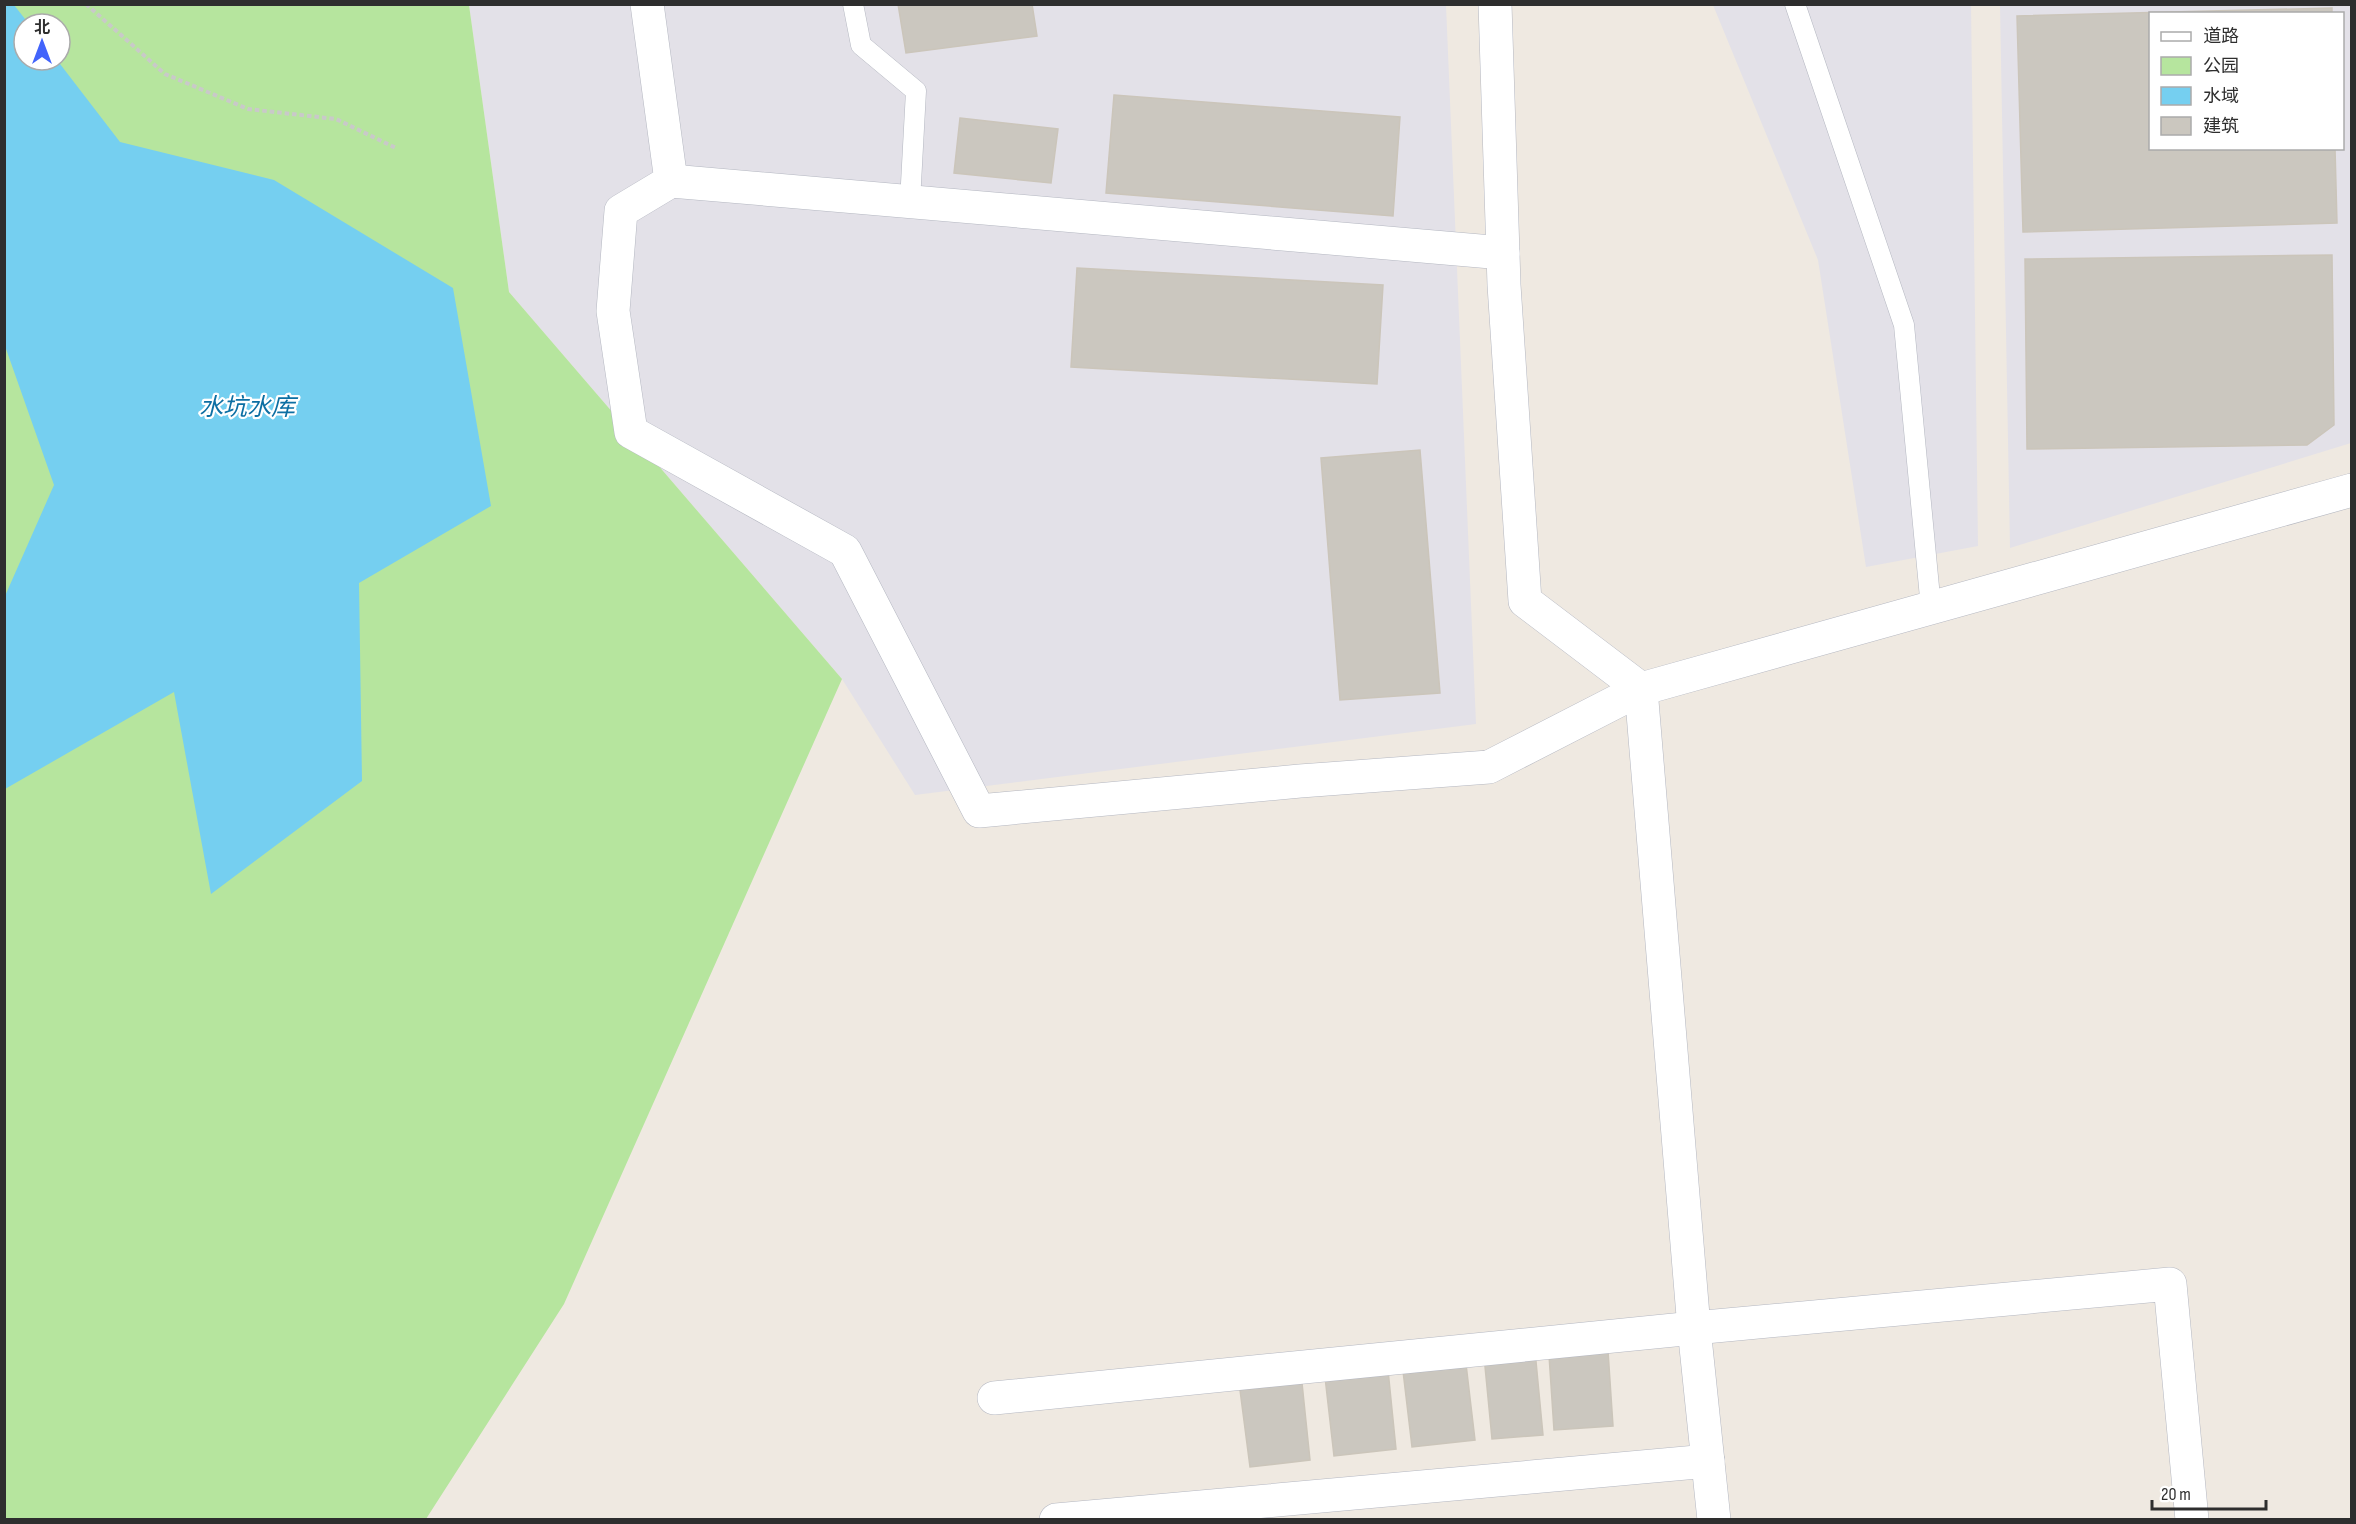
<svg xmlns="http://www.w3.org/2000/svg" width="2356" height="1524" viewBox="0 0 2356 1524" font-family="'Sofia Sans Condensed','Noto Sans SC',sans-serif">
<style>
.industrial{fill:#e3e1e8;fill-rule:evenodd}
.green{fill:#b6e59e;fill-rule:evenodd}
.water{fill:#75cff0}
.building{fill:#cbc7bf;stroke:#cbc5ba;stroke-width:1.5}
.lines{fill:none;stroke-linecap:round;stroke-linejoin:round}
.service-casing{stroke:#b4b7c1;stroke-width:21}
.minor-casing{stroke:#b4b7c1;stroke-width:34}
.path{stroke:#c9c9c9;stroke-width:4;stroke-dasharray:4.5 3;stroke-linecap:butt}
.service{stroke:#fff;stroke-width:20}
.minor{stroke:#fff;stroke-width:33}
.labels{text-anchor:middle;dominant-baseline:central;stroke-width:4.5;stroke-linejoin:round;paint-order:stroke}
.water-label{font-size:24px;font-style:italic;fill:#0d6fa3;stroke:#fff}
</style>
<rect width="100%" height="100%" fill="#efe9e1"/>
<g class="industrial">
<polygon points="469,5 1446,5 1476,724 915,795 842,679 509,292"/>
<polygon points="1713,5 1971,5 1978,546 1866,567 1818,260"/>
<path d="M2000 5H2351V443L2010 548ZM2150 14H2342V148H2150Z"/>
</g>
<path class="green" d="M5 5H469L509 292 842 679 564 1304 426 1519 5 1520ZM24 24H60V60H24Z"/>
<polygon class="water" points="5,4 14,5 29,24 24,24 24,60 57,60 120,142 274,180 453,288 491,506 359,583 362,781 211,894 174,692 5,789 5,596 54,485 5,346"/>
<g class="building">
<polygon points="898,4 1032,4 1037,36 906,53"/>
<polygon points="2332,8 2332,14 2150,14 2150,148 2335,148 2337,223 2023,232 2017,16"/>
<polygon points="1114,95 1400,117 1393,216 1106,193"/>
<polygon points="960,118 1058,129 1051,183 954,173"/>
<polygon points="2332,255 2334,425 2307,445 2027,449 2025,259"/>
<polygon points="1077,268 1383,285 1377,384 1071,367"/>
<polygon points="1420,450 1440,693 1340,700 1321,458"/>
<polygon points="1535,1351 1543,1435 1492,1439 1484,1356"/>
<polygon points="1608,1351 1613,1426 1554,1430 1549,1355"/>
<polygon points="1466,1364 1475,1440 1412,1447 1403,1371"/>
<polygon points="1388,1370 1396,1449 1334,1456 1325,1377"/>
<polygon points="1302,1383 1310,1460 1250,1467 1240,1390"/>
</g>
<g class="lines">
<g class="service-casing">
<g id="service">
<polyline points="853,4 861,45 916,91 910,202"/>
<polyline points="1795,4 1904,325 1931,608"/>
</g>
</g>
<g class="minor-casing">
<g id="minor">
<polyline points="647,4 671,181 621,211 613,311 631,432 845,551 979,811 1300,781 1489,767 1641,689 2352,490"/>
<polyline points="1495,4 1504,285 1525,601 1641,689 1694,1328 1714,1520"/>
<polyline points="671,181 1503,253"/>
<polyline points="994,1398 1694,1328 2170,1284 2192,1520"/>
<polyline points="1056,1520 1708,1461"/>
</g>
</g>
<polyline class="path" points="86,4 165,74 248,109 336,119 396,148"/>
<use href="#service" class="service"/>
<use href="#minor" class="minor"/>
</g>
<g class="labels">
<g class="water-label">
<text x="247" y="407">水坑水库</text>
</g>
</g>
<rect width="2356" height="1524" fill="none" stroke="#2e2e2e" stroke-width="12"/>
<rect x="2149" y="12" width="195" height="138" fill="#ffffff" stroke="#ababab" stroke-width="1.5"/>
<rect x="2161" y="32" width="30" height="9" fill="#ffffff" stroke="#ababab" stroke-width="1.5"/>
<text x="2203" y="42" font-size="18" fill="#2e2e2e">道路</text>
<rect x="2161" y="57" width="30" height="18" fill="#b6e59e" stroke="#ababab" stroke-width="1.5"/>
<text x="2203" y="72" font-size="18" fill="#2e2e2e">公园</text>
<rect x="2161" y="87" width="30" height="18" fill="#75cff0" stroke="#ababab" stroke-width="1.5"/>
<text x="2203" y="102" font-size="18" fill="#2e2e2e">水域</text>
<rect x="2161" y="117" width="30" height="18" fill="#cbc7bf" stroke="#ababab" stroke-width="1.5"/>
<text x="2203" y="132" font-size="18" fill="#2e2e2e">建筑</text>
<g transform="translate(42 42)"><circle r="28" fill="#ffffff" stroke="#ababab" stroke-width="1.5"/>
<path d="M0-4.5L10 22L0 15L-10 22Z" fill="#4264fb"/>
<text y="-9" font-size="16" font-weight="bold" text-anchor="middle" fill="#2e2e2e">北</text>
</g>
<path d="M2152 1500v9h114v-9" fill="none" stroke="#2e2e2e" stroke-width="3"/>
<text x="2161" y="1500" font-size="18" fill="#2e2e2e" stroke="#ffffff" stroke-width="4.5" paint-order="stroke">20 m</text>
</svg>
